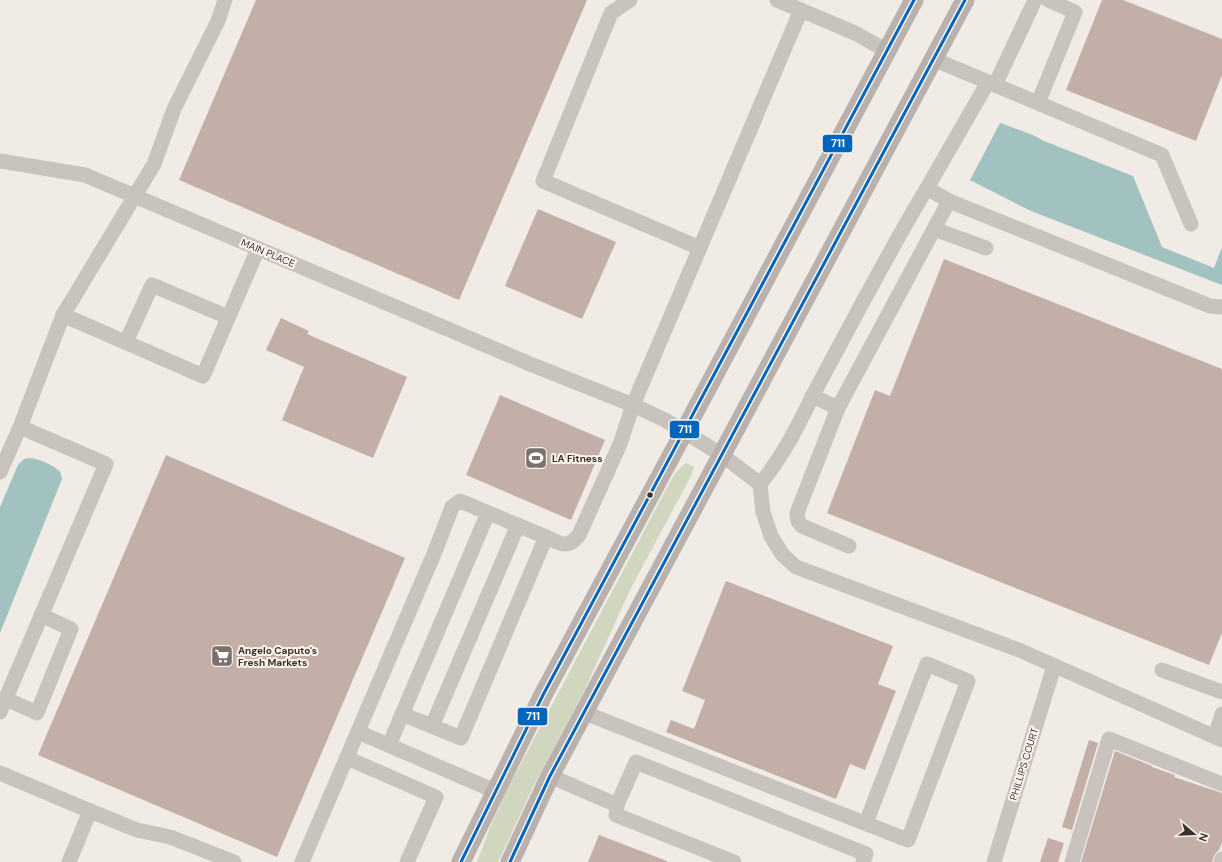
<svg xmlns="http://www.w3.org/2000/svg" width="1222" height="862" viewBox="0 0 1222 862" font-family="'DM Sans',sans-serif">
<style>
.green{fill:#d1d6bf}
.water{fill:#a1c2c1}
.building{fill:#c3afa7}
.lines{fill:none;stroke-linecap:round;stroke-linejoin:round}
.minor{stroke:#c9c3be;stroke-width:15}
.major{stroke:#b8b1ad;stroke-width:19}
.bus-1-casing{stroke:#fbf5ee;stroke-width:6}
.bus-1{stroke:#0065bd;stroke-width:3}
.bus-dot{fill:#3b302b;stroke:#fbf5ee;stroke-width:1.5}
.labels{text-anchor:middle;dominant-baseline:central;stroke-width:4;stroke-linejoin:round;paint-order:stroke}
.street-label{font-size:10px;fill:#3b302b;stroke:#fbf5ee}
.poi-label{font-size:10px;font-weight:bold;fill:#3b302b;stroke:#fbf5ee;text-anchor:start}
.line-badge{stroke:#fbf5ee;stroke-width:1.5}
.badge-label{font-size:11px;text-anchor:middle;font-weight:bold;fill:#fff}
</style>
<rect width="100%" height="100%" fill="#f0ebe5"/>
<polygon class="green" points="686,463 694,467 691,476 631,588 584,691 533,787 498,862 477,862 492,822 507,790 670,482 676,472"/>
<g class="water">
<polygon points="1000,123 1033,135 1044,141 1133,176 1162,247 1214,268 1222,247 1222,285 1031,211 970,180"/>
<path d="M29 458C37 458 56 466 60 472 61 474 62 478 62 479L0 633V507L18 465 24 459Z"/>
</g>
<g class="building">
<polygon points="256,0 587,0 459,300 179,180"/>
<polygon points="1102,0 1123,0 1222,39 1222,75 1196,141 1066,90"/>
<polygon points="538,209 616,242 582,319 505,286"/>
<polygon points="944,259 1222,369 1222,633 1209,665 827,513 875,390 890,396"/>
<polygon points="281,318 309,331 307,334 407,377 373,458 282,420 304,367 266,350"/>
<polygon points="500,395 605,440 571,520 466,475"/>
<polygon points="166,455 405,558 277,857 38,755"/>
<polygon points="726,581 893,646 878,684 896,691 865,770 850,764 836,799 666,732 671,720 694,729 705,700 682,691"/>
<polygon points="1089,740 1098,743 1072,830 1062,827"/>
<polygon points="1115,751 1152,766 1152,767 1175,775 1174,777 1222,793 1222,842 1219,850 1216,853 1214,856 1212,862 1081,862"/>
<polygon points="599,835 667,861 667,862 588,862"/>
<polygon points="1048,838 1064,843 1058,862 1040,862"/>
</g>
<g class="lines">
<g class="minor">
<polyline points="630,0 611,13 543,181 700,248"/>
<polyline points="777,0 855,33 887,51"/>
<polyline points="933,59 1162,155 1191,224"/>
<polyline points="988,82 927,188 949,201 1210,306 1222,307"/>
<polyline points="995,85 1035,0"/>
<polyline points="1038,103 1075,12 1048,0"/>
<polyline points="0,161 85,175 530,364 633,405 665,420 722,455 760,484 763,512 771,536 782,554 796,567 1019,650 1222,740"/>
<polyline points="934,229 986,248"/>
<polyline points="63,315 203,376 258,249"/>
<polyline points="126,342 152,285 228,317"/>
<polyline points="812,396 838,408"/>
<polyline points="0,472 20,427 63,315 154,164 174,109 218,21 225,0"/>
<path d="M760 484C787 452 802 416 821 380 856 315 889 251 927 188"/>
<polyline points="849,546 802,526 798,521 797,513 838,408 949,201"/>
<polyline points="1162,670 1222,692"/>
<polyline points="6,699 37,713 71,629 41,615"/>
<polyline points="0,712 106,464 20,427"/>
<path d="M585 713C693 756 800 798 908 840L968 681 927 664 866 823"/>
<path d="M402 714 461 738 546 537C561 544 568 549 579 535L620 444 633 405 801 10"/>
<polyline points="432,726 518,525"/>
<polyline points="358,732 495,791"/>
<polyline points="1215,737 1222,714"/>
<polyline points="389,745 488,513"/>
<polyline points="347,758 436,797 407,862"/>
<polyline points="0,773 90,811 137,830 170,837 234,862"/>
<polyline points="550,776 617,805 636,762 866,854 863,862"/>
<polyline points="617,805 616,815 734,862"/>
<polyline points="69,862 90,811"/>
<polyline points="302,862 436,549 452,507 460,501 546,537"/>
<polyline points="994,862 1054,666"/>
<polyline points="1072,862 1109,739 1222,784"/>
<polyline points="1221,862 1222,859"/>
</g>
<g class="major">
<polyline points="461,862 543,695 684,432 914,0"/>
<polyline points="510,862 550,776 965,0"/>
</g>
<g class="bus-1-casing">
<g id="bus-1">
<polyline points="461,862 543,695 914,0"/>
<polyline points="510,862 550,776 965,0"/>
</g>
</g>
<use href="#bus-1" class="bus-1"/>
</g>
<defs>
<g id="stadium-square" transform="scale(1.15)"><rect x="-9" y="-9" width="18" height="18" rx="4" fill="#7a716c" stroke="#fbf5ee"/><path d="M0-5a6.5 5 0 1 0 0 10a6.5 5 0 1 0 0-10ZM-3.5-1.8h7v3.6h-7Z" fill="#fff"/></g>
<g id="supermarket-square" transform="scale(1.15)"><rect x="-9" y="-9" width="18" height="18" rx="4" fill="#7a716c" stroke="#fbf5ee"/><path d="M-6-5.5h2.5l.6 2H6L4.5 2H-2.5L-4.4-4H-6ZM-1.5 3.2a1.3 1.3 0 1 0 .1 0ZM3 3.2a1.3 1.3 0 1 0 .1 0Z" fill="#fff"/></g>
</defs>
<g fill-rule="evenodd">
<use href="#stadium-square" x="536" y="458"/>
<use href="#supermarket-square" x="222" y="656"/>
</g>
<circle class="bus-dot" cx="650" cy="495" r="3.5"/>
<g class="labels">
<g class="street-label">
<text transform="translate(268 253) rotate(23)">MAIN PLACE</text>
<text transform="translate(1024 764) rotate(-73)">PHILLIPS COURT</text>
</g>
<g class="poi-label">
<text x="552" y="458">LA Fitness</text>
<text x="238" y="650">Angelo Caputo's<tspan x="238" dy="12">Fresh Markets</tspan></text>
</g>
</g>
<g class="line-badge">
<rect x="822" y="134" width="31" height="19" rx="4" fill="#0065bd"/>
<rect x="669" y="420" width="31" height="19" rx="4" fill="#0065bd"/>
<rect x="517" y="707" width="31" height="19" rx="4" fill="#0065bd"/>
</g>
<g class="badge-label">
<text x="838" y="147">711</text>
<text x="685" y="433">711</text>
<text x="533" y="720">711</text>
</g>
<g transform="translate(1194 834) rotate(109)" stroke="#fbf5ee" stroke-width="3" paint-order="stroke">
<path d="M0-3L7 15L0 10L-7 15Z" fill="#3b302b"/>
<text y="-6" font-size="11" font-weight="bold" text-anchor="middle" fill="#3b302b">N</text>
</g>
</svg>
